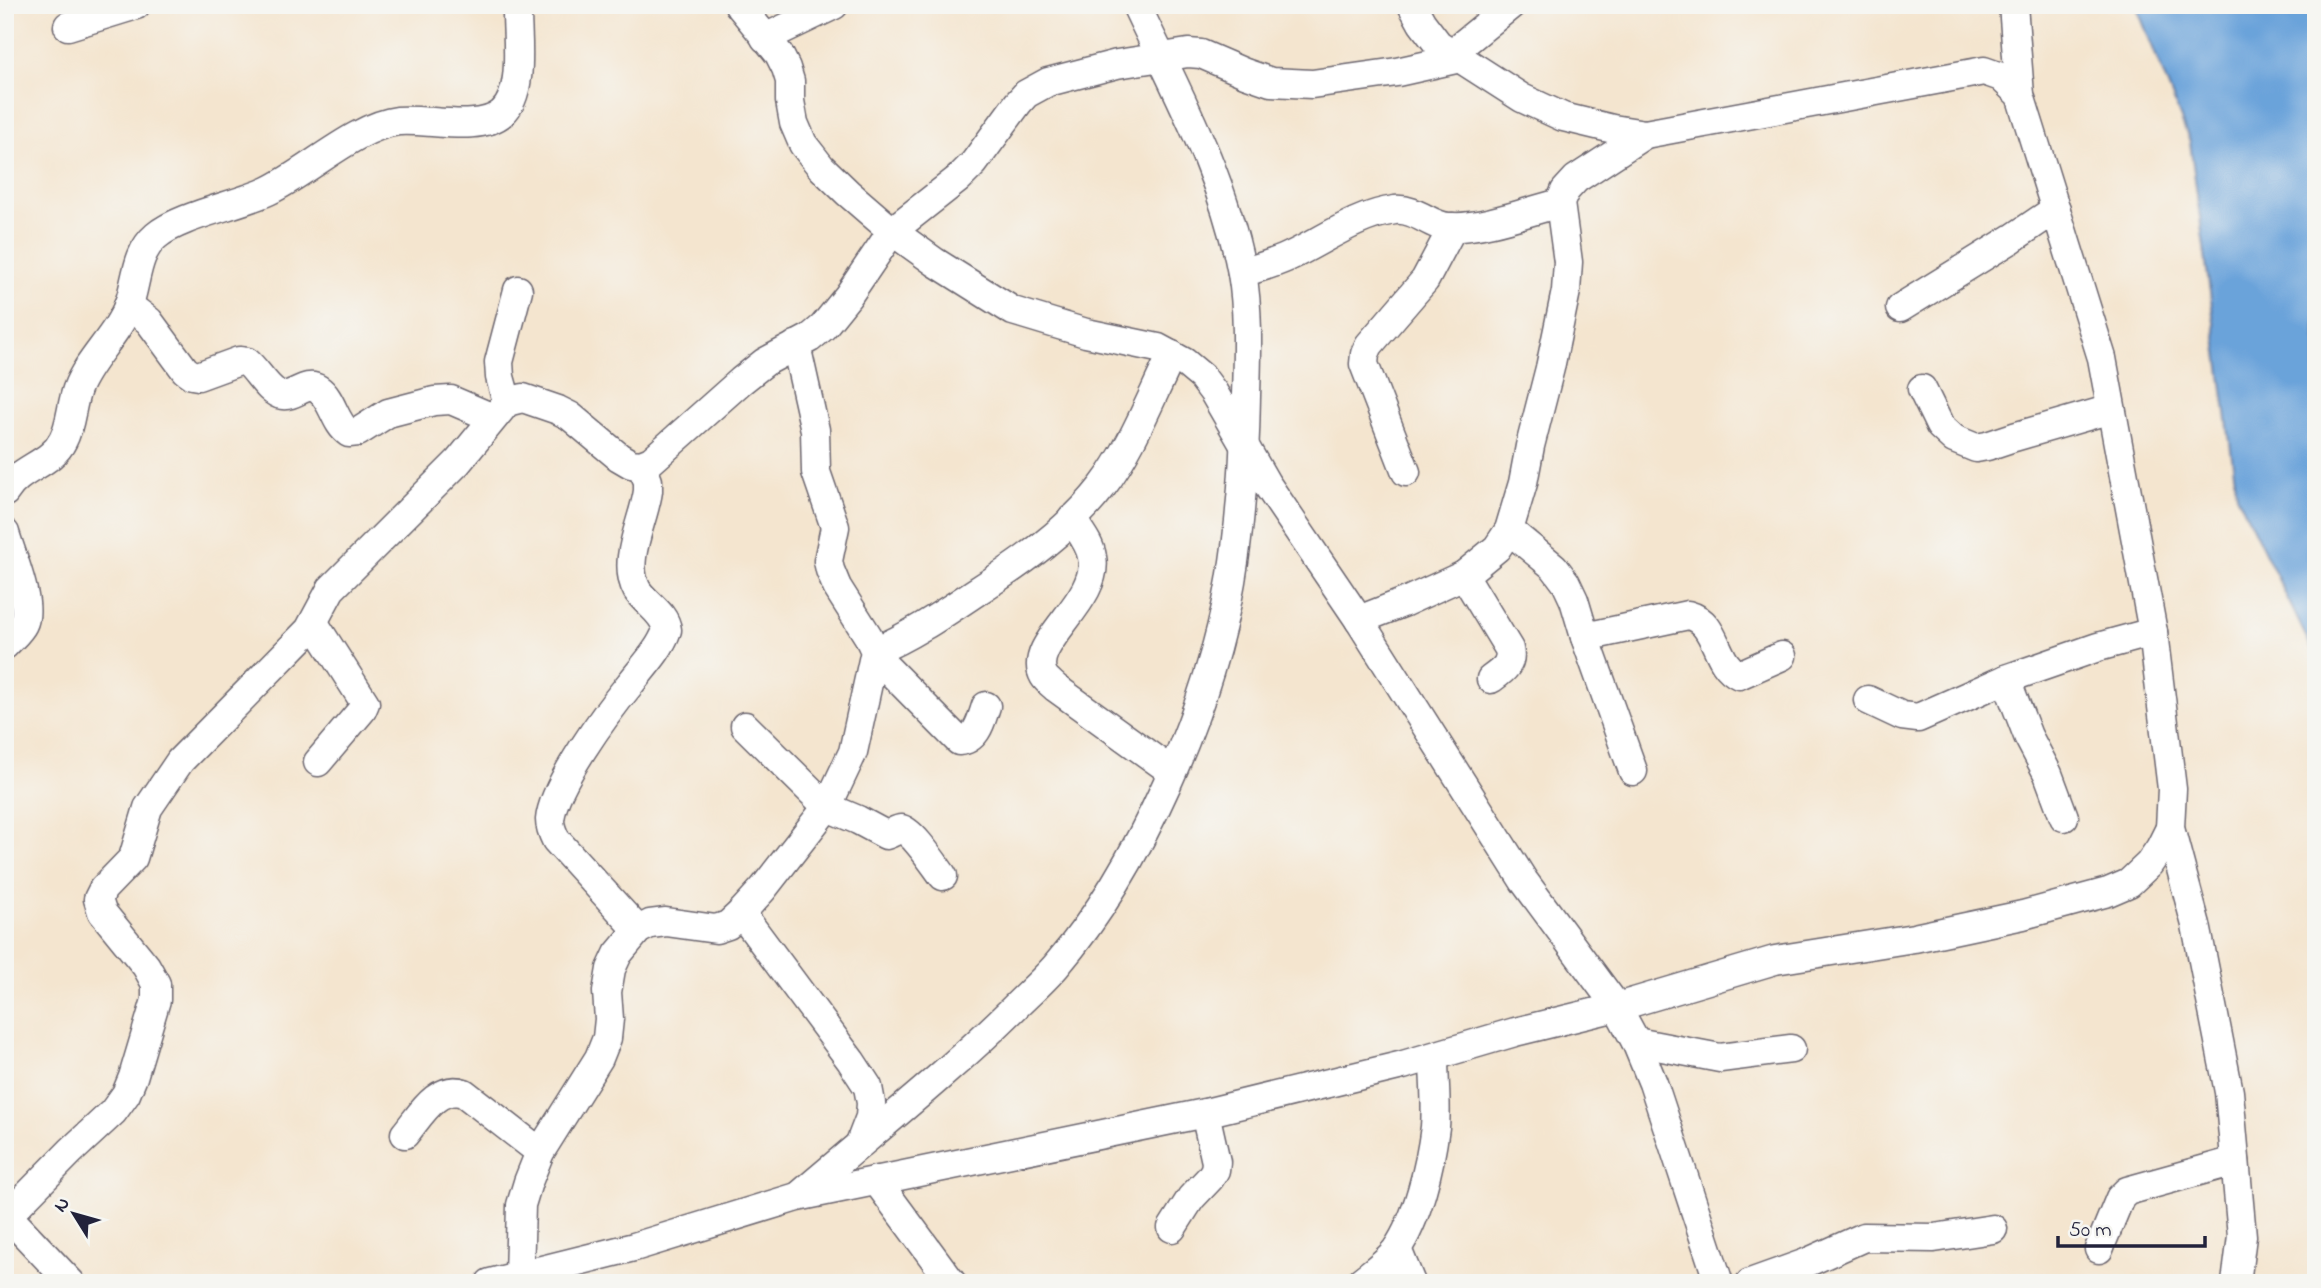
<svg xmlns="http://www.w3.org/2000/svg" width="2321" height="1288" viewBox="0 0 2321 1288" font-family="'Indie Flower',sans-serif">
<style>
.water{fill:#6aa3da;stroke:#46628a;stroke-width:2}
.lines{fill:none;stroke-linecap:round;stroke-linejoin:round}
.minor-casing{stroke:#6c666f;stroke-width:31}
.minor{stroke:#fff;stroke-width:28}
</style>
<rect width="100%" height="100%" fill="#f6f6f2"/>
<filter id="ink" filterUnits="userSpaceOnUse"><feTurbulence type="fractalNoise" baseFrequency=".0143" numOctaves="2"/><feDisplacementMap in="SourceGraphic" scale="14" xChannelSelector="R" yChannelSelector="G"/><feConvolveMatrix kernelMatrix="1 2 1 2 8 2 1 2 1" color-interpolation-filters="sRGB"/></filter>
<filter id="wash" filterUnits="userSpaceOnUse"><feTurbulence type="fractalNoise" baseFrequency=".00686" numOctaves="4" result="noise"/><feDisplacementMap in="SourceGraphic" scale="28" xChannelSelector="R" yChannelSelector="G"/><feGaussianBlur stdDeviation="1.57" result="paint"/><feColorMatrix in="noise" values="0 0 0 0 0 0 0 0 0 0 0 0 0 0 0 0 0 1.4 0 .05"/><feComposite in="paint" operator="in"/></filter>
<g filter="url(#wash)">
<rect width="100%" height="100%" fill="#f4e5cf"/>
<polygon class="water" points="2136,5 2316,5 2316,657 2237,495 2190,142"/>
</g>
<g filter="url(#ink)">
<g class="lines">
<g class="minor-casing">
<g id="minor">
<polyline points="739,5 779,54 786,68 790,81 790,101 794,123 803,144 821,167 848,193 892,231 935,262 1013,311 1086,333 1158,348 1184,362 1202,377 1214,393 1266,483 1359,620 1524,881 1617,1007 1636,1042 1653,1083 1719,1283"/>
<polyline points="1412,5 1422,23 1438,44 1522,98 1563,117 1613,129 1645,134 1984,71 2001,77 2020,95 2102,358 2153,632 2172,789 2170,828 2196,925 2229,1092 2242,1236 2236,1283"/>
<polyline points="2013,5 2020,95"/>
<polyline points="68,26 136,5"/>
<polyline points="765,38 834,5"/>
<polyline points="1452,53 1511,5"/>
<path d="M1242 273C1257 268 1273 264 1288 257 1323 241 1356 215 1395 210 1417 208 1431 227 1450 227 1482 229 1529 211 1560 203"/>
<path d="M128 305 149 321 185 370 192 375 198 376 239 361 247 362C257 370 269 393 282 395 295 397 306 381 318 389 333 399 334 423 349 433L358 432 388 413 434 401 451 400 493 418"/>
<polyline points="1900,308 2013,238 2056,209"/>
<polyline points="1922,389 1940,426 1954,439 1976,448 1987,446 2014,437 2111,409"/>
<polyline points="507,402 500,377 499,362 518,290"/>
<polyline points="1406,472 1364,364 1365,354 1369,345 1425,280 1453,227"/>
<path d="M5 492C20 467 51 465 63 440 71 425 71 406 77 389 89 358 117 336 129 304 137 281 136 253 156 236 179 216 238 205 268 191 308 172 356 126 398 121 427 118 479 133 502 113 526 91 516 35 517 5"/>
<path d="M1072 519C1079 531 1090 543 1092 557 1101 601 1025 644 1044 676 1047 681 1052 684 1056 688L1171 771"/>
<polyline points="1509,530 1554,567 1566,583 1574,600 1585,637 1633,771"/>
<path d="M5 533C11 554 33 605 23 624 19 632 11 638 5 645"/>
<path d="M1464 575 1509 649C1513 664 1502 671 1491 679"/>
<polyline points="1359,620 1405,602 1464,575 1497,548 1509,530 1523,483 1530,446 1550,368 1566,291 1568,262 1560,203 1565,191 1576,179 1645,134"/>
<polyline points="314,623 365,703 362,710 318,762"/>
<path d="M1585 637 1688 615C1719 623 1713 663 1739 675L1782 656"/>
<path d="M875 651C911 636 943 614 976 592 1021 563 1069 530 1102 487 1132 448 1150 399 1172 355"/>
<path d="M875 656 959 741C977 740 981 721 986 706"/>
<polyline points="2006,679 2028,736 2048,774 2064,817"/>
<polyline points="1868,700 1902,716 1918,718 2006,679 2098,647 2153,632"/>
<path d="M745 726 827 807 858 820 886 835C891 834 897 829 901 829 912 830 936 867 943 876"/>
<polyline points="741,913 851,1061 868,1087 871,1103 870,1117 860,1143"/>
<path d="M638 930 556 840C553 834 550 827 550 820 553 785 607 712 630 684 643 667 660 650 667 630 665 613 646 604 637 590 621 561 644 521 648 491V481L641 465"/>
<polyline points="1636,1042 1720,1058 1791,1049"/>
<path d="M405 1134C420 1116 437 1084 464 1093L540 1152"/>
<polyline points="876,1180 952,1283"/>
<path d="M800 1195C871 1134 945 1076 1012 1010 1027 995 1043 981 1056 966 1140 868 1209 708 1231 581 1241 522 1245 456 1246 396 1247 356 1249 313 1242 273 1224 177 1177 92 1136 5"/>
<polyline points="5,1213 71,1283"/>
<polyline points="8,1215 71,1151 113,1112 126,1094 133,1077 156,1000 156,984 146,966 102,912 98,899 103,889 133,858 148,808 180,761 309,630 331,589 458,462 507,402 523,398 558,410 570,416 619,457 631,464 641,465 651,461 741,381 765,362 810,338 823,327 848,296 892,231 958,179 974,163 1018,103 1026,94 1048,82 1117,64 1188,53 1201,54 1245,73 1271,82 1312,84 1397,72 1460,58"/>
<polyline points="1172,1228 1191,1198 1210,1178 1215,1170 1216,1162 1205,1113"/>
<polyline points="1397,1249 1411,1283"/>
<polyline points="2099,1249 2120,1198 2127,1191 2235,1161"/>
<polyline points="519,1276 521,1205 528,1182 540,1152 599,1058 607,1038 609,1019 607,992 611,969 618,954 638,930 650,924 666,922 716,929 728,925 741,913 763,889 827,807 853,752 875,651 868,636 837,587 830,570 828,561 835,527 816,472 815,430 796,345"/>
<polyline points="490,1283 634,1247 797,1197 1205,1113 1403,1065 1515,1032 1617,1007 1775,960 1914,938 2023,915 2108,892 2129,883 2149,864 2160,848 2170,828"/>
<path d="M1359 1283C1371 1273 1386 1263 1396 1250 1418 1218 1430 1166 1435 1127 1437 1104 1434 1080 1434 1057"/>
<polyline points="1750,1283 1806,1263 1864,1237 1934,1238 1993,1229"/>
</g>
</g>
<use href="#minor" class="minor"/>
</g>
</g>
<rect width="2321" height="1288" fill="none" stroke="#f6f6f2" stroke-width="28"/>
<g transform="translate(74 1214) rotate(307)" stroke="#f6f6f2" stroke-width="5" paint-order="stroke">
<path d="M0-5L12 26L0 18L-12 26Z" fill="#22223b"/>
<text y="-10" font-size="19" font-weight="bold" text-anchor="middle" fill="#22223b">N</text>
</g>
<path d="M2058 1236v10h147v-10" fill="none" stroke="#22223b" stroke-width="3.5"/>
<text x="2069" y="1236" font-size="21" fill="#22223b" stroke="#f6f6f2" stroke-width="5" paint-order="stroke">50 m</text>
</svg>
